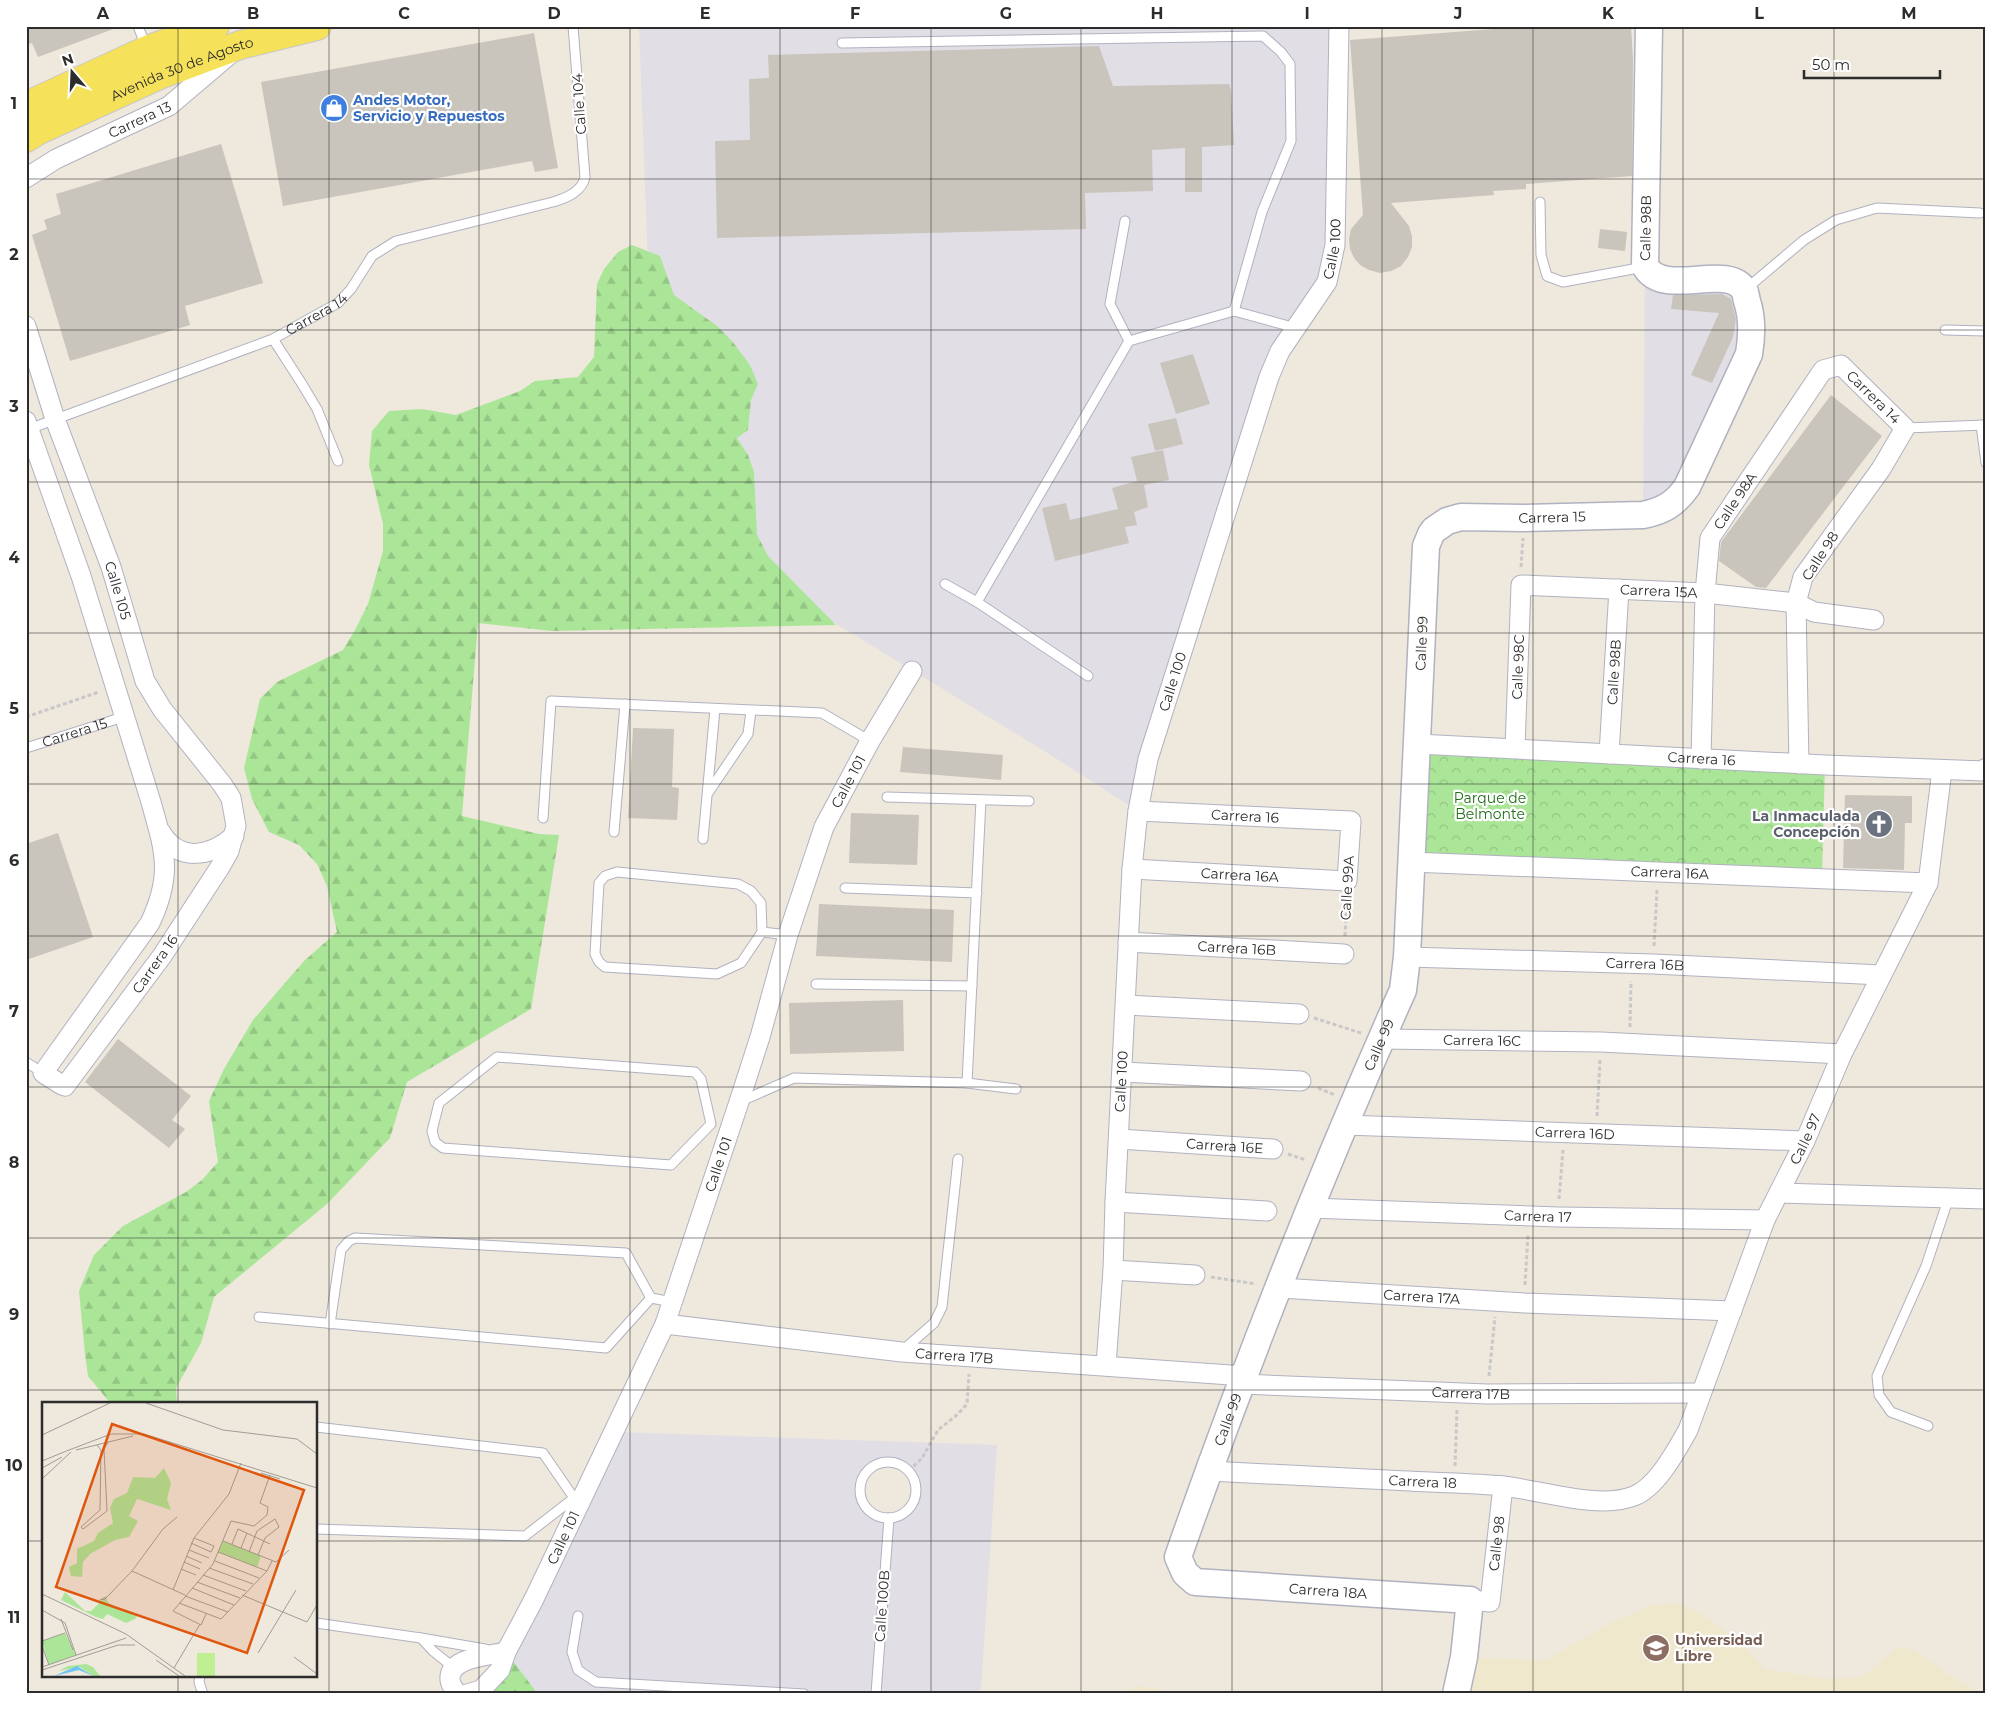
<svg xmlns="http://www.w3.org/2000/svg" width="2012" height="1720" viewBox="0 0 2012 1720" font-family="Montserrat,sans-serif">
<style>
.industrial{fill:#e1dee6;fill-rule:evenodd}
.education{fill:#f0e8cc}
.forest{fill:url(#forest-firs)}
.park{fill:url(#park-crowns)}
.building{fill:#c9c5bd}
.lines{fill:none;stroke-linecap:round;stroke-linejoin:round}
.lane-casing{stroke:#b1b2c0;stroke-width:11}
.street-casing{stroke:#b1b2c0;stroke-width:21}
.secondary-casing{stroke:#b1b2c0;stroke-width:29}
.primary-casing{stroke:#c8c8c8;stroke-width:30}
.path{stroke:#c8c8c8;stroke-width:3;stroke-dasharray:4 2.5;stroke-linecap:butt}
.lane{stroke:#fff;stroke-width:9}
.street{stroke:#fff;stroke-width:19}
.secondary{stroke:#fff;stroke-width:26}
.primary{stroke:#f6e15a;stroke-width:28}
.grid{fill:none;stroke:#2c2c2c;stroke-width:1;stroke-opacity:0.55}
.labels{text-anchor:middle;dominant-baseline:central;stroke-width:4.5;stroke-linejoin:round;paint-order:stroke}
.street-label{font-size:14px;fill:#2c2c2c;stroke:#fff}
.shop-label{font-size:14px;font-weight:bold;fill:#366cbe;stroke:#fff;text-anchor:start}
.park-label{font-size:14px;fill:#216d18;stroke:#fff}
.worship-label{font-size:14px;font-weight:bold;fill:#5b616d;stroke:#fff;text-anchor:end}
.education-label{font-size:14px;font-weight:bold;fill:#785e54;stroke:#fff;text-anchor:start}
.inset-road{fill:none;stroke:#a09d96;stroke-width:1}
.view{fill:#df570e;fill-opacity:0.15;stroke:#df570e;stroke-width:2.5}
.inset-edge{fill:none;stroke:#2c2c2c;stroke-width:2.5}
.neatline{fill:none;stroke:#2c2c2c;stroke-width:2}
.grid-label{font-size:16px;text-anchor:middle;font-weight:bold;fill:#2c2c2c}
</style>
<defs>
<pattern id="forest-firs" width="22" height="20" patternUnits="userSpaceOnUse" patternTransform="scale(1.25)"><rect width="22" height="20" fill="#abe698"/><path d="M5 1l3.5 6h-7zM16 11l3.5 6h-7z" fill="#93c583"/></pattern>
<pattern id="park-crowns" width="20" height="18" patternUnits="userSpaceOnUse" patternTransform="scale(1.25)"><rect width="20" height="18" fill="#abe698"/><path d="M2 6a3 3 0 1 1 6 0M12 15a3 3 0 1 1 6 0" fill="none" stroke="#93c583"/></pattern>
</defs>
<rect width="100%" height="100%" fill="#eee8dd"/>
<g class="industrial">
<polygon points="639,26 1339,26 1335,245 1281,351 1138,811 1046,752 594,476 650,316"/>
<polygon points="1645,266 1720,279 1751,311 1701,460 1643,515"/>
<path d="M615 1432 997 1445 981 1688 976 1694H538L506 1652ZM889 1462 900 1464 909 1471 915 1482 916 1495 911 1506 902 1514 889 1518 877 1516 866 1508 861 1497 860 1484 866 1472 876 1464Z"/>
</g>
<g class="education">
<polygon points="1680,1603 1710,1619 1746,1648 1764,1669 1826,1679 1862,1677 1897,1648 1913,1649 1957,1680 1985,1694 1472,1694 1477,1658 1546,1660 1607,1625 1652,1605"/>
<polygon points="1138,1686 1184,1694 1127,1694"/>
</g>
<g class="forest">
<polygon points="632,245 660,256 674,295 717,326 732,341 750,365 758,384 751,400 748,430 737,438 748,455 754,472 757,535 768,556 836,625 552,631 478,623 462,816 539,834 559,835 531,1009 407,1082 390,1138 327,1204 214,1297 201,1343 176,1388 177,1404 111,1404 88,1376 85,1354 79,1291 94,1255 123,1226 186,1192 202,1180 218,1162 209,1101 224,1069 253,1020 304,961 337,932 327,886 317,864 299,845 269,832 252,799 244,768 260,699 277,682 343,650 355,630 368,604 383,551 383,524 369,465 372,431 389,411 422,409 456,415 520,391 535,381 578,377 594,357 597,284 604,269 618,252"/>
<polygon points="506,1652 538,1694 479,1694"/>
</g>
<polygon class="park" points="1418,744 1825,765 1822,879 1411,862"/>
<g class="building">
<polygon points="26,26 115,26 116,28 38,57 32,43 26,45"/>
<polygon points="1534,26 1631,26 1633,59 1632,176 1526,184 1526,189 1493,191 1494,195 1391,203 1409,226 1412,236 1412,247 1408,257 1401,266 1391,271 1380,273 1369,270 1360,265 1354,258 1350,249 1349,239 1351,229 1363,215 1350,40"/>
<polygon points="534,33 558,168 535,172 532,161 283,206 261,82"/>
<polygon points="1099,46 1113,86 1229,84 1231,90 1234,145 1202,147 1202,192 1185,192 1185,148 1152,150 1153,191 1085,193 1086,229 717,238 715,141 750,140 749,79 769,78 768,55"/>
<polygon points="221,144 263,283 185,306 190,325 70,361 32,235 47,229 44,220 61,214 56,194"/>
<polygon points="1600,229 1627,232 1625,251 1598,248"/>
<polygon points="1722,294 1731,299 1736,319 1733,337 1712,383 1691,375 1719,313 1671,309 1673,295"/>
<polygon points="1193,354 1210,404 1176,414 1160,363"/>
<polygon points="1831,395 1882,436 1766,588 1756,587 1719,561 1721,542"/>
<polygon points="1176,418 1183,444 1155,451 1148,424"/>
<polygon points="1163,450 1169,480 1144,485 1148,507 1134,512 1137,525 1125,527 1129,543 1055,561 1042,508 1066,503 1070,520 1118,509 1112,488 1137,481 1131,457"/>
<polygon points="633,728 674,729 672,787 679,788 677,820 628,818"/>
<polygon points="903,747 1003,755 1001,780 900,772"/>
<polygon points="1845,795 1912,796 1912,823 1905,823 1904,870 1843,868"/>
<polygon points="851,813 919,815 917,865 849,863"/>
<polygon points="58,833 93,937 26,960 26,844"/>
<polygon points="819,904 954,910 952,962 816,956"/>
<polygon points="903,1000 904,1051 790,1054 789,1003"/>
<polygon points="118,1039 191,1096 172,1120 185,1129 169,1148 85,1082"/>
</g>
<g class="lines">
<g class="lane-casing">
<g id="lane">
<polyline points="138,26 146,47"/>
<polyline points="842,43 1263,36 1281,52 1290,64 1291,141 1262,212 1234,311"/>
<polyline points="1540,202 1541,255 1547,276 1563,282 1644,267"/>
<polyline points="1125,221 1110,304 1129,341"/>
<polyline points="1746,289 1804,240 1836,220 1877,208 1980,213"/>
<polyline points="1945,330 1986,331"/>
<polyline points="273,339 302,384 317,409 338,461"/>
<polyline points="1981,425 1986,463"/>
<polyline points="1905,428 1986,425"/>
<path id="s1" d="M29 429 273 339 338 303 351 289 372 256 396 241 553 202C566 198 582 192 585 177L573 26"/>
<polyline points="945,584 977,602 1088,676"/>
<polyline points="977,602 1129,341 1234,311 1296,328"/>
<path id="s2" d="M26 748 123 717"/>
<polyline points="708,793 748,734 751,711"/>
<polyline points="887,797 1029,801"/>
<polyline points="543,818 551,701 822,713 870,741"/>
<polyline points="614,832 625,704"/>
<polyline points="703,839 715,709"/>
<polygon points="617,872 738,884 751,891 761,903 762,932 741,963 717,974 605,967 599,962 595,954 599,883 605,876"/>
<polyline points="845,888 977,893"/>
<polyline points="762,932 788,935"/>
<polyline points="816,984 972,986"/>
<polygon points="497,1057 695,1072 701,1079 711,1124 671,1165 443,1148 435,1142 432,1131 439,1103"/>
<polyline points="26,1062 43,1073"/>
<polyline points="967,1083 981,800"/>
<polyline points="739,1102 794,1078 967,1083 1016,1089"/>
<polyline points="259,1317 606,1348 651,1298 672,1302"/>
<polyline points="330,1324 341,1250 349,1241 355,1238 626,1253 651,1298"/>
<polyline points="902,1351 934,1323 942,1307 958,1159"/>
<polyline points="1928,1426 1891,1412 1879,1395 1877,1376 1926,1266 1949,1197"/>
<polyline points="316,1427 543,1453 574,1498 580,1499"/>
<circle cx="888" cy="1490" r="28"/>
<polyline points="316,1529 525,1536 574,1498"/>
<polyline points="578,1616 572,1652 578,1670 596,1682 804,1694"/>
<polyline points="316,1623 421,1638 485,1649"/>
<polyline points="421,1638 433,1651 453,1667"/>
<polyline points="200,1676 199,1682 203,1694"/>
<polyline points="876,1694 889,1518"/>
</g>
</g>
<g class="street-casing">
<g id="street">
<path id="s3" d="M26 178 56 159 169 106 229 55"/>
<path id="s4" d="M26 326 55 419 111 567 145 681 162 709 222 784 231 798 236 826 229 851 220 867 162 956 65 1086 62 1085 43 1073 150 923C173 874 165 852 151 802L81 576 26 421"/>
<path id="s5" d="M1418 744 1825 765 1984 771 1986 768"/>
<path id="s6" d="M1515 748 1521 585 1705 593 1796 603 1814 612 1874 620"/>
<path id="s7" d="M1609 754 1619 589"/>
<path id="s8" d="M1701 759 1705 593 1710 538 1823 370 1841 365 1905 428 1881 469 1803 577 1796 603 1799 764"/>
<path d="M160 831C178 863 210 857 234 836"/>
<path id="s9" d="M1411 862 1928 883"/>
<path id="s10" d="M1132 869 1347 881 1351 821 1138 811"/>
<path id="s11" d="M1128 942 1344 954"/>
<path id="s12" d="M1407 957 1653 964 1881 975"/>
<polyline points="1126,1005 1299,1014"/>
<path id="s13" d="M1381 1039 1601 1042 1842 1054"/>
<polyline points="1123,1072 1301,1081"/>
<path id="s14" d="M1345 1125 1805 1141"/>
<path id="s15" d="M1119 1139 1273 1149"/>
<polyline points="1779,1193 1986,1199"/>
<polyline points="1115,1202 1267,1211"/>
<path id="s16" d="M1310 1208 1558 1217 1765 1220"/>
<polyline points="1113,1270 1195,1275"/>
<path id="s17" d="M1280 1288 1525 1303 1732 1311"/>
<path id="s18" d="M665 1324 902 1352 1245 1376"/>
<path id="s19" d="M1106 1365 1113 1270 1115 1202 1132 869 1138 811 1148 759 1269 377 1280 351 1327 282 1335 245 1339 26"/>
<path id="s20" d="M1241 1384 1487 1394 1701 1393"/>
<path id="s21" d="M1209 1471C1275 1474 1342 1478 1409 1481 1440 1483 1472 1483 1503 1486 1540 1490 1599 1510 1634 1496 1657 1487 1676 1451 1688 1430L1765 1220 1805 1141 1842 1054 1928 883 1942 770"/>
<path id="s22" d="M1470 1600 1490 1602 1503 1486"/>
<path d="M458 1694C454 1690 451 1686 450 1680 448 1657 489 1656 506 1652"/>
<path id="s23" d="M467 1694 481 1690 500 1670 506 1652 534 1599 665 1324 739 1102 760 1037 788 935 824 827 870 741 912 671"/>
</g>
</g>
<g class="secondary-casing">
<g id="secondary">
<path id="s24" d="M1456 1694 1464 1657 1470 1600 1195 1582 1185 1573 1178 1557C1245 1366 1320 1176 1403 990L1407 957 1426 546 1431 534 1434 530 1447 521 1461 517 1523 518 1643 515C1663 511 1675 504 1687 487L1749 354C1752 336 1753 319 1747 301 1746 298 1746 293 1744 290 1727 262 1663 299 1645 266L1649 26"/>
</g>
</g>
<g class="primary-casing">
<g id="primary">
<polyline points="26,106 147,50 215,26"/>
<path id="s25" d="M26 138 39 130 157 76 240 45 317 26"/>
</g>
</g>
<g class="path">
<polyline points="1521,567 1523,538"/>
<polyline points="26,717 99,692"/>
<polyline points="1345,936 1347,898"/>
<polyline points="1654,946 1657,890"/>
<polyline points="1314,1018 1361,1033"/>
<polyline points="1630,1027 1631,981"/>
<polyline points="1318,1088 1335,1095"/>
<polyline points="1597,1116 1600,1060"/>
<polyline points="1288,1154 1306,1160"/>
<polyline points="1559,1199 1563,1150"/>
<polyline points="1211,1277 1256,1284"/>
<polyline points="1525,1285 1528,1234"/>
<polyline points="1489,1376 1495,1317"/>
<polyline points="1455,1466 1457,1409"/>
<polyline points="909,1471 922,1458 938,1430 958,1414 967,1404 969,1374"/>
</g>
<use href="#lane" class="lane"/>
<use href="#street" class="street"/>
<use href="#secondary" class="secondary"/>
<use href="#primary" class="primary"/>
</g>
<path class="grid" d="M178 26V1404M329 26V1694M479 26V1694M630 26V1694M780 26V1694M931 26V1694M1081 26V1694M1232 26V1694M1382 26V1694M1533 26V1694M1683 26V1694M1834 26V1694M26 179H1986M26 330H1986M26 482H1986M26 633H1986M26 784H1986M26 936H1986M26 1087H1986M26 1238H1986M26 1390H1986M26 1541H44M316 1541H1986M178 1676V1694"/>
<defs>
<g id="shop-disc" transform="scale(1.4375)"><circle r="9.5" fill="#3f7fe0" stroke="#fff"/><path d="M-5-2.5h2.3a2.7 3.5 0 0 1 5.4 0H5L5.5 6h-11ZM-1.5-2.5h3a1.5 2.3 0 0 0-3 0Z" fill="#fff"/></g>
<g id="church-disc" transform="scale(1.4375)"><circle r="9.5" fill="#6b7280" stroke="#fff"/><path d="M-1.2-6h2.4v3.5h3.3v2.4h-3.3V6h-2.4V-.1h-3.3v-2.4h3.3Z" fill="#fff"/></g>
<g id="university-disc" transform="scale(1.4375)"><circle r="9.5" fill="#8d6e63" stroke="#fff"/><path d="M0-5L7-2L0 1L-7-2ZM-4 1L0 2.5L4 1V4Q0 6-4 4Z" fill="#fff"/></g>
</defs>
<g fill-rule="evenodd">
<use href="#shop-disc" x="334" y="108"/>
<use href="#church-disc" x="1879" y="824"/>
<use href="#university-disc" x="1656" y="1648"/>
</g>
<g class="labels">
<g class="street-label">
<text stroke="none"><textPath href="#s25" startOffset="171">Avenida 30 de Agosto</textPath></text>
<text transform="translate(579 104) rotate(-94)">Calle 104</text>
<text stroke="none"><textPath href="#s3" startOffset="128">Carrera 13</textPath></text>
<text stroke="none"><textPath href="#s24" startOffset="2098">Calle 98B</textPath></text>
<text stroke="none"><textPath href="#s19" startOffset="1154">Calle 100</textPath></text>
<text stroke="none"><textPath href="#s1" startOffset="310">Carrera 14</textPath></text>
<text stroke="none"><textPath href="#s8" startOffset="488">Carrera 14</textPath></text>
<text stroke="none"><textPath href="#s8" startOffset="266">Calle 98A</textPath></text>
<text stroke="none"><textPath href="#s24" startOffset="1596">Carrera 15</textPath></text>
<text transform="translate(1820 556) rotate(-57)">Calle 98</text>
<text stroke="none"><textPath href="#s4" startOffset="280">Calle 105</textPath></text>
<text stroke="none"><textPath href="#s6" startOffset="301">Carrera 15A</textPath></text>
<text stroke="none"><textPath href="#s24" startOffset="1359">Calle 99</textPath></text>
<text stroke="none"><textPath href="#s6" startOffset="81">Calle 98C</textPath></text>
<text stroke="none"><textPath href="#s7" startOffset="82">Calle 98B</textPath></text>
<text stroke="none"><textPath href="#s19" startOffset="689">Calle 100</textPath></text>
<text stroke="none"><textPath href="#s2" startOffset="51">Carrera 15</textPath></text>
<text stroke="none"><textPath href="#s5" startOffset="284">Carrera 16</textPath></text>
<text stroke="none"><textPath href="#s23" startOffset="999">Calle 101</textPath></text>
<text transform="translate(1245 816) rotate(3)">Carrera 16</text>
<text stroke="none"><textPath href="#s9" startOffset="259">Carrera 16A</textPath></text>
<text stroke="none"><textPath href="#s10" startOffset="108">Carrera 16A</textPath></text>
<text transform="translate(1347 888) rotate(-87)">Calle 99A</text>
<text stroke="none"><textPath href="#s11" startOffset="109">Carrera 16B</textPath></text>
<text transform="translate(155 964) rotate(-55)">Carrera 16</text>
<text stroke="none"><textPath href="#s12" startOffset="238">Carrera 16B</textPath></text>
<text stroke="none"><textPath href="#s13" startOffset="101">Carrera 16C</textPath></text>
<text stroke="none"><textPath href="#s24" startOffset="952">Calle 99</textPath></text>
<text stroke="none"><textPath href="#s19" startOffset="284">Calle 100</textPath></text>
<text stroke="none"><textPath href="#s14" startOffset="230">Carrera 16D</textPath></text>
<text stroke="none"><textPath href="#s21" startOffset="828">Calle 97</textPath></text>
<text stroke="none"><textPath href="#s15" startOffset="106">Carrera 16E</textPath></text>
<text stroke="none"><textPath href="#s23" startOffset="594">Calle 101</textPath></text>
<text stroke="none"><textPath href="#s16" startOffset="228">Carrera 17</textPath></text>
<text stroke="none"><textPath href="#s17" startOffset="142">Carrera 17A</textPath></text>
<text stroke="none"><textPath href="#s18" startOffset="291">Carrera 17B</textPath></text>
<text stroke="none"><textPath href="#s20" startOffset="230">Carrera 17B</textPath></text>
<text stroke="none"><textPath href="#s24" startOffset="548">Calle 99</textPath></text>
<text stroke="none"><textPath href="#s21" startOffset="214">Carrera 18</textPath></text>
<text stroke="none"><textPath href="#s23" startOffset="189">Calle 101</textPath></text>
<text stroke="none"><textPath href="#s22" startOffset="79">Calle 98</textPath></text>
<text transform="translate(1328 1591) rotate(4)">Carrera 18A</text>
<text transform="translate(882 1606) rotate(-86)">Calle 100B</text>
</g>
<g class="shop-label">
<text x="353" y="100">Andes Motor,<tspan x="353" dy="16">Servicio y Repuestos</tspan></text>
</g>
<g class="park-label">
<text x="1490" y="798">Parque de<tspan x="1490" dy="16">Belmonte</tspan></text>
</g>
<g class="worship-label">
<text x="1860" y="816">La Inmaculada<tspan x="1860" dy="16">Concepción</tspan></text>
</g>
<g class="education-label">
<text x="1675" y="1640">Universidad<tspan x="1675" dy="16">Libre</tspan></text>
</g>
</g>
<g transform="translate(42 1402)">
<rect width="275" height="275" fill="#eee8dd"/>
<path d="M122 66 129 81 125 97 129 108 95 97 87 114 96 119 87 135 73 138 48 152 41 160 40 175 29 174 27 165 35 161V147L52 139 56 131 71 121 68 106 72 97 85 91 91 75 113 76ZM23 190 43 209H49L64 195 66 201 95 214 93 217 84 221 65 212 61 217 54 215 19 198ZM44 262 51 265 58 274H51L38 265 17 269 26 264Z" fill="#abe698"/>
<path d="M181 139 219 154 215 165 176 150ZM23 231 34 253 7 263 0 239Z" fill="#abe698"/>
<path d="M155 251H173V274H155Z" fill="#bfee93"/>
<path d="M35 264 51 274 37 268 12 274Z" fill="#6dc3f3"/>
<path class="inset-road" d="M104 1 181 28 255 37 275 52M0 33 68 1M112 36 131 42M55 43 59 48 58 108 39 125 41 127 65 109M27 48 69 32H102L275 86M34 48 91 34M0 59 27 48M0 66 20 55M219 71 238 77M0 77 29 50M65 109 62 47 66 40M181 139 234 160 247 148M149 141 169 150 172 144 152 136M190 142 196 127 228 142M199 146 205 131M147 148 167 156M176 150 225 169M207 150 215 129 233 117 237 125 223 136 216 153M144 154 160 161M173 159 217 176M142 160 158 167M167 166 211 182M139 167 154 173M90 169 143 193M161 173 204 189M155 180 198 196M150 186 192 203M131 188 152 136 187 92 199 61M0 192 84 232 143 274M200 193 265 220 275 203M143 194 186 210M64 195 58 198 63 197 90 169 121 127 135 115M137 201 179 217 225 169 230 159M0 208 23 221 34 253M164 212 159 223 131 209 171 162 189 119 212 124 225 113 226 105 218 101 228 73M19 217 31 248M0 239 23 231M0 244 7 263M216 251 254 188M252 255 275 272M114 258 137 274M0 265 84 236M132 266 158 222M0 268 76 243H93"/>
<path class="view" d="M70 22 262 88 205 251 14 185Z"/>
<rect width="275" height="275" class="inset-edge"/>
</g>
<rect width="2012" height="1720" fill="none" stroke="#ffffff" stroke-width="55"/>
<g transform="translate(72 72) rotate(341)" stroke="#ffffff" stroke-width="4" paint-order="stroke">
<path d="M0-4L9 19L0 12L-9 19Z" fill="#2c2c2c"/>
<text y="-8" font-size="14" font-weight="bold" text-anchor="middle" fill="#2c2c2c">N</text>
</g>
<path d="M1804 70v8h136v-8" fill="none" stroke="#2c2c2c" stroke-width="2.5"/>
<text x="1812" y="70" font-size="15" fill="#2c2c2c" stroke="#ffffff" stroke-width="4" paint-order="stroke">50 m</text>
<rect x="28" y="28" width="1956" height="1664" class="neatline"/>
<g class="grid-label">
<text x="103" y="19">A</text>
<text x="253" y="19">B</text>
<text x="404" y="19">C</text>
<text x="554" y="19">D</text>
<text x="705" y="19">E</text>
<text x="855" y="19">F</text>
<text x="1006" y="19">G</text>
<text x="1157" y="19">H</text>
<text x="1307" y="19">I</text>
<text x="1458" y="19">J</text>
<text x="1608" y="19">K</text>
<text x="1759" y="19">L</text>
<text x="1909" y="19">M</text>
<text x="14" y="109">1</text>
<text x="14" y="260">2</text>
<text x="14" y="412">3</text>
<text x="14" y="563">4</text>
<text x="14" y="714">5</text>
<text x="14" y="866">6</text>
<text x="14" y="1017">7</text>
<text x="14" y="1168">8</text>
<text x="14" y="1320">9</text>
<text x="14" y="1471">10</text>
<text x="14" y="1623">11</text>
</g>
</svg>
